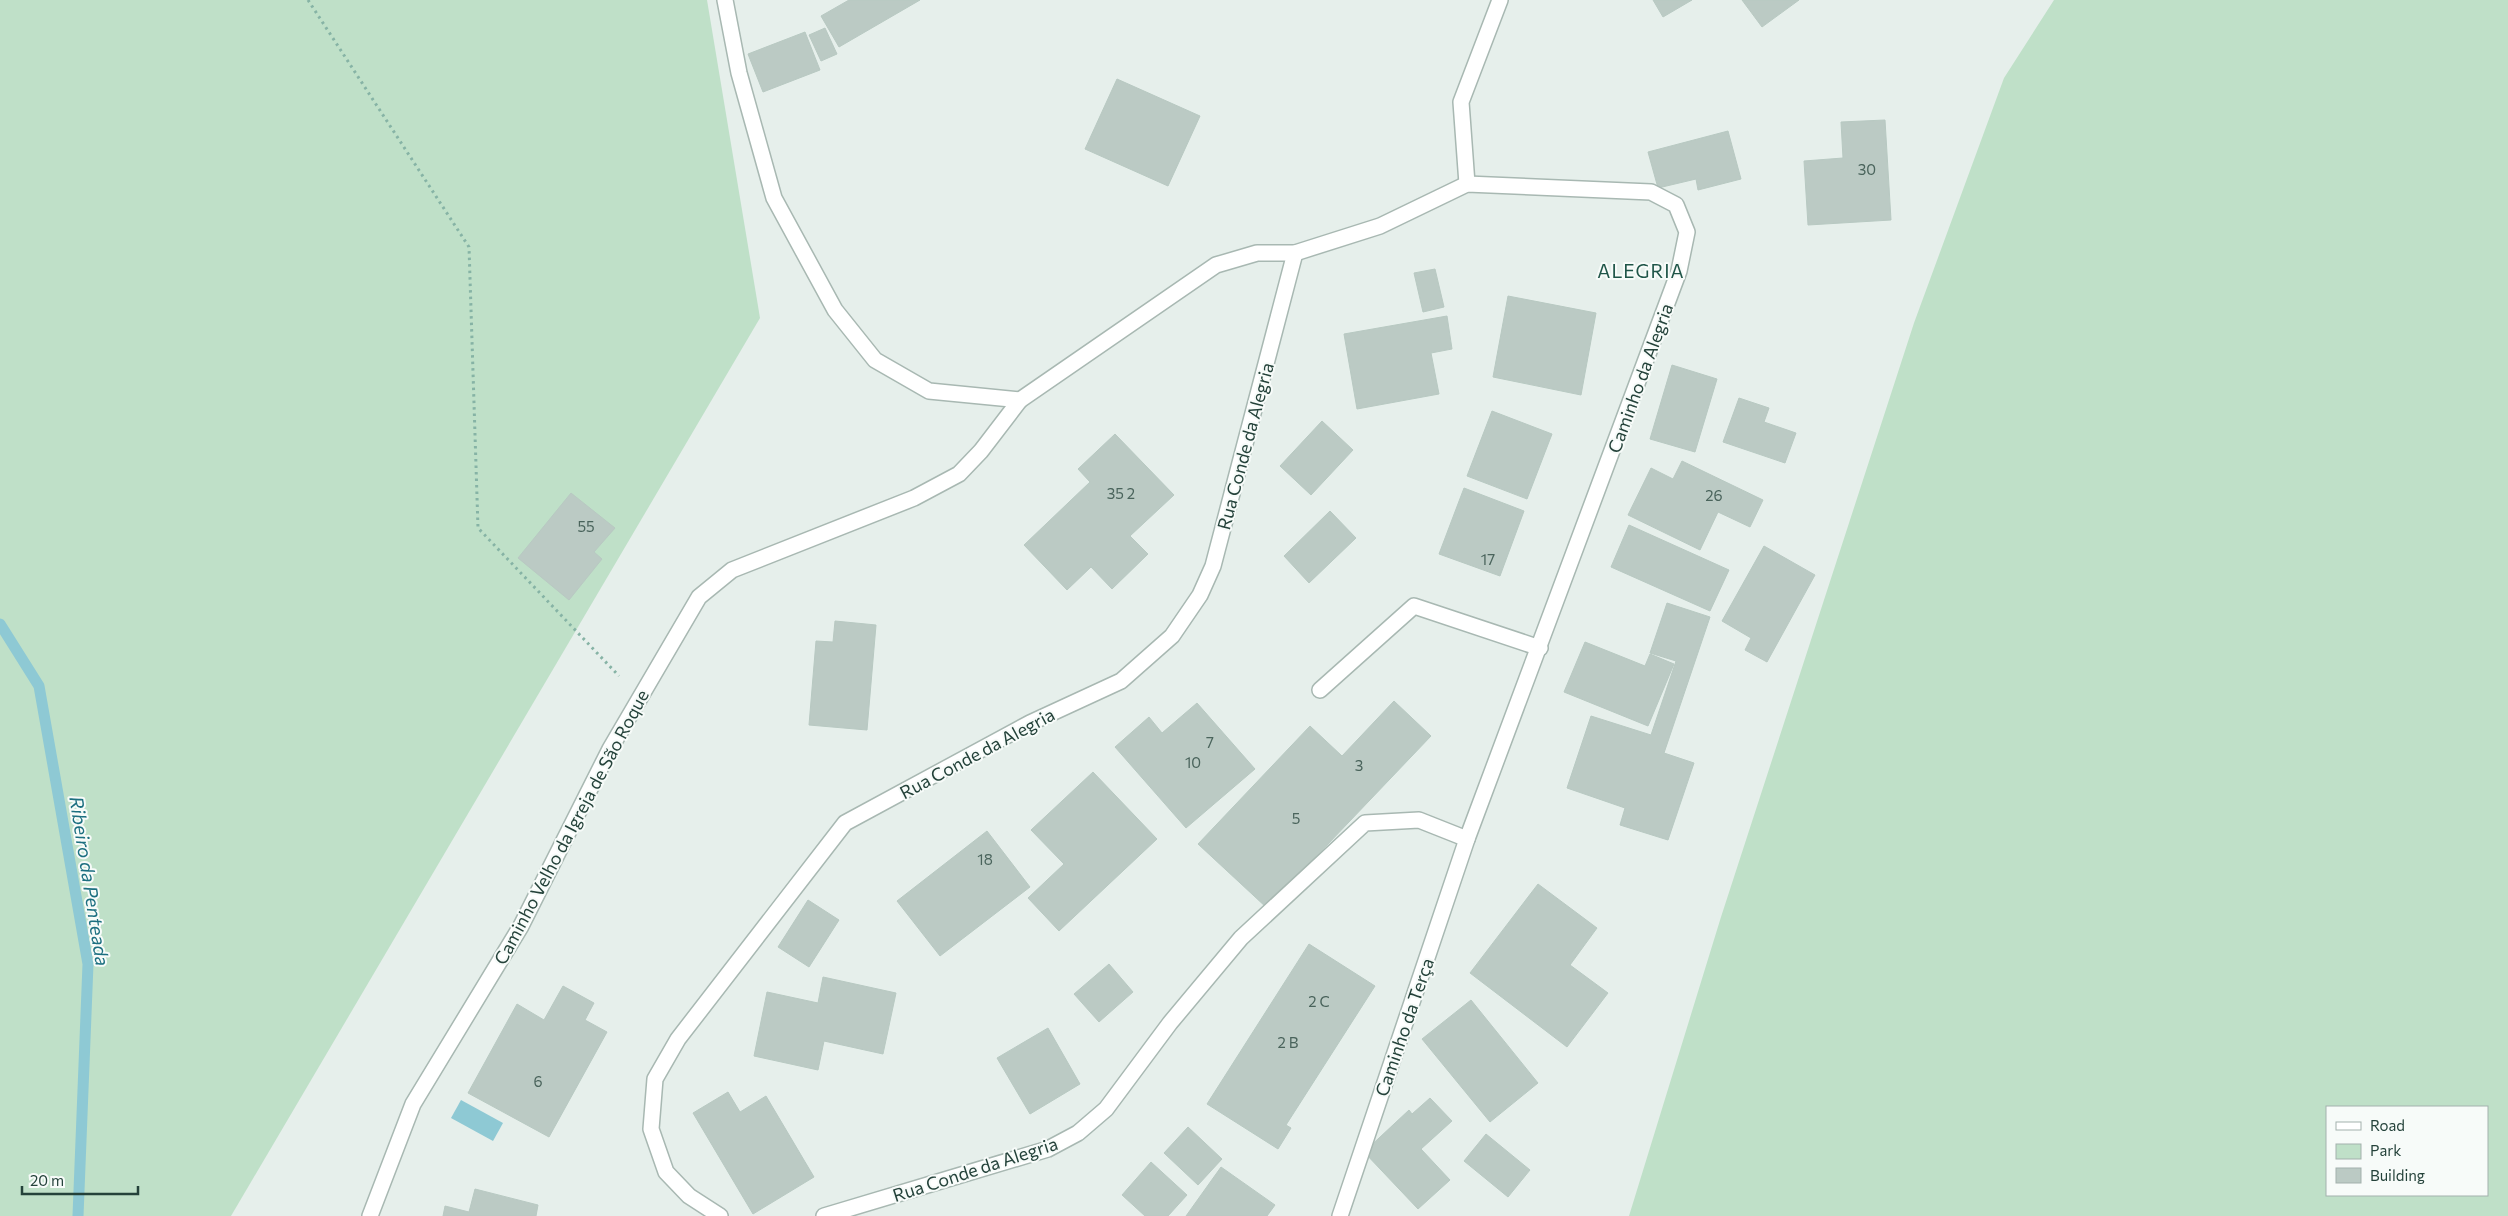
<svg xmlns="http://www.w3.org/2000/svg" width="2508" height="1216" viewBox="0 0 2508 1216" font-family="Commissioner,sans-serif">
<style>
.green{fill:#bfe0c8;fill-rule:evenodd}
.water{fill:#8ec9d4}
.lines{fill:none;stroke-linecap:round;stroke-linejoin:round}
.stream{stroke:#8ec9d4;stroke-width:11}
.building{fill:#bbcac4;stroke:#b8c9c2}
.service-casing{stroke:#a8b8b2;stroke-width:18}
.minor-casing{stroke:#a8b8b2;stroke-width:18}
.path{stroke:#86b3a5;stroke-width:3;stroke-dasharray:2.5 4;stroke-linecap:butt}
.service{stroke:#fff;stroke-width:15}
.minor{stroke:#fff;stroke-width:15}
.labels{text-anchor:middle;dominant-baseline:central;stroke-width:4;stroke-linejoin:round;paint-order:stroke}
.number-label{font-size:15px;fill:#4a645c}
.street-label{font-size:18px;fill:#24423a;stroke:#f7fbf9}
.neighbourhood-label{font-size:19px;letter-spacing:1px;fill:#1f5548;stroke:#f7fbf9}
.water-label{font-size:19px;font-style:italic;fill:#1c6f80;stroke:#f7fbf9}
</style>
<rect width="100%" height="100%" fill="#e6efeb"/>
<g class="green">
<polygon points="0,0 707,0 760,318 231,1216 0,1216"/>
<path d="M2054 0H2508V1216H1629L1721 917 1914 323 2004 78ZM2487 1107V1195H2327V1107Z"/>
</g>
<polygon class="water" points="461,1100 503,1123 493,1141 451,1118"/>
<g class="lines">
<polyline class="stream" points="0,624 39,686 88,964 78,1216"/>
</g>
<g class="building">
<polygon points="849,0 920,0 839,47 821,16"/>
<polygon points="1653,0 1692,0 1663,17"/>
<polygon points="1742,0 1799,0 1762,27"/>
<polygon points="825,28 837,54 821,61 809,35"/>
<polygon points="805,32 820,70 763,92 748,54"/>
<polygon points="1117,79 1200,116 1168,186 1085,149"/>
<polygon points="1885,120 1891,220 1808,225 1804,161 1843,158 1841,122"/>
<polygon points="1728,131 1741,179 1698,190 1696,179 1658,188 1648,152"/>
<polygon points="1435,269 1444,307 1423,312 1414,273"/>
<polygon points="1508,296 1596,313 1581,395 1493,377"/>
<polygon points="1447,316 1452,349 1431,353 1439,394 1357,409 1344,334"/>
<polygon points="1672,365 1717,379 1695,452 1650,439"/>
<polygon points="1739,398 1769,408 1764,422 1796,433 1785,463 1723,442"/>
<polygon points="1492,411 1552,434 1527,499 1467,476"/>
<polygon points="1322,421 1353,450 1311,495 1280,466"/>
<polygon points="1115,434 1174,495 1130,536 1148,554 1112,589 1091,567 1067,590 1024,545 1090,482 1078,469"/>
<polygon points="1682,461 1763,500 1750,527 1718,512 1700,550 1628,515 1651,468 1673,479"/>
<polygon points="1464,488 1524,511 1500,576 1439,554"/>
<polygon points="571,493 615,528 594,552 602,559 569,600 518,558"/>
<polygon points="1330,511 1356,538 1309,583 1284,556"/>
<polygon points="1629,525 1729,570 1710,611 1611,567"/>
<polygon points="1764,546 1815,575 1767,662 1745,650 1751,638 1722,621"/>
<polygon points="1667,603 1710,617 1664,753 1694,763 1668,840 1620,825 1625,808 1567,788 1591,716 1651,735 1676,661 1650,653"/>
<polygon points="835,621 876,625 867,730 809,725 816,641 833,642"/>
<polygon points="1585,642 1645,666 1650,654 1674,664 1648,726 1564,692"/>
<polygon points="1394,701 1431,736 1267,908 1198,844 1310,726 1342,756"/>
<polygon points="1197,703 1255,769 1186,828 1115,747 1149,717 1162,733"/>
<polygon points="1093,772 1157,839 1059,931 1028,898 1064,864 1031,830"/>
<polygon points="987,831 1030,887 940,956 897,901"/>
<polygon points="1538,884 1597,928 1570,965 1608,993 1567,1047 1470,973"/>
<polygon points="808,900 839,920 809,967 778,947"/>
<polygon points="1309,944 1375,986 1286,1125 1291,1128 1278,1149 1207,1104"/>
<polygon points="1109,964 1133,992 1099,1022 1074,994"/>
<polygon points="823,977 896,993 883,1054 824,1041 818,1070 754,1056 767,992 818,1003"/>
<polygon points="563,986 594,1003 585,1020 607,1032 549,1137 468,1093 517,1004 544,1020"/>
<polygon points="1471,1000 1538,1083 1490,1122 1422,1039"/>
<polygon points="1048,1028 1080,1084 1030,1114 997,1058"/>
<polygon points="728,1092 740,1112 766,1096 814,1177 753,1214 693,1113"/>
<polygon points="1430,1098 1452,1121 1421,1149 1450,1180 1418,1209 1364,1152 1409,1110 1412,1114"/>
<polygon points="1188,1127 1222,1159 1198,1185 1164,1153"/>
<polygon points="1486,1134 1530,1170 1508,1197 1464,1161"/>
<polygon points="1151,1162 1187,1195 1168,1216 1145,1216 1122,1195"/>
<polygon points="1221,1167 1275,1205 1267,1216 1186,1216"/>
<polygon points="475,1189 538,1205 536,1216 443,1216 445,1206 469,1212"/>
</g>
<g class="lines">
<g class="service-casing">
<polyline id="service" points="370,1216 413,1104 521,926 610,749 699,597 732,570 914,498 959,474 981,451 1020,400"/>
</g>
<g class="minor-casing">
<g id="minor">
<polyline points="725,0 739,73 774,198 835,310 875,360 929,391 1020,400 1216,265 1257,253 1295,253 1380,226 1467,184 1651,192 1676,205 1687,232 1679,271 1467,839 1340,1216"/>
<polyline points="1467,184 1461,102 1500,0"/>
<polyline points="1320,690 1414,606 1540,648"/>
<polyline points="720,1216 689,1196 666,1172 651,1129 655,1079 678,1039 845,823 1030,723 1121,681 1172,636 1200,595 1213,566 1295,253"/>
<polyline points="824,1216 1048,1149 1078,1133 1106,1109 1170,1023 1241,938 1365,823 1419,820 1467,839"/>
</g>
</g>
<polyline class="path" points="308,0 469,247 478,528 619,676"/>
<use href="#service" class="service"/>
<use href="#minor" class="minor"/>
</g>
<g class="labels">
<g class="number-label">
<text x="1867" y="169">30</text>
<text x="1121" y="493">35 2</text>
<text x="1714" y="495">26</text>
<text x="586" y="526">55</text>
<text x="1488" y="559">17</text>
<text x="1210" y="742">7</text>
<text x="1193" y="762">10</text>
<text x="1359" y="765">3</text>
<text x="1296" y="818">5</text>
<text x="985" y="859">18</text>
<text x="1319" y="1001">2 C</text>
<text x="1288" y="1042">2 B</text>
<text x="538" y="1081">6</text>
</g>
<g class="street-label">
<text transform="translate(1640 378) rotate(-70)">Caminho da Alegria</text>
<text transform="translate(1245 446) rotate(-75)">Rua Conde da Alegria</text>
<text transform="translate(977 753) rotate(-28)">Rua Conde da Alegria</text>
<text transform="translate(571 827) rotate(-62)">Caminho Velho da Igreja de São Roque</text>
<text transform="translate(1404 1027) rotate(-71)">Caminho da Terça</text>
<text transform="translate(975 1169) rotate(-18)">Rua Conde da Alegria</text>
</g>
<g class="neighbourhood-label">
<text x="1641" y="270">ALEGRIA</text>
</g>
<g class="water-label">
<text transform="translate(90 881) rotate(81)">Ribeiro da Penteada</text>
</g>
</g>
<rect x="2326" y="1106" width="162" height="90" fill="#f7fbf9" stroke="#a3b1ad"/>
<rect x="2336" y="1122" width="25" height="8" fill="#ffffff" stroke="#a3b1ad"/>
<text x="2370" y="1131" font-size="15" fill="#24423a">Road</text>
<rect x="2336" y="1144" width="25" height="15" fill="#bfe0c8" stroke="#a3b1ad"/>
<text x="2370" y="1156" font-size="15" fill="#24423a">Park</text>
<rect x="2336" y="1168" width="25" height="15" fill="#bbcac4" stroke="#a3b1ad"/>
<text x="2370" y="1181" font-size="15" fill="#24423a">Building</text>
<path d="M22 1186v8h116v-8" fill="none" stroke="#24423a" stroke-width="2.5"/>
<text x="30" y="1186" font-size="15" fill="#24423a" stroke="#f7fbf9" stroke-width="4" paint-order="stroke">20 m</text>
</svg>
